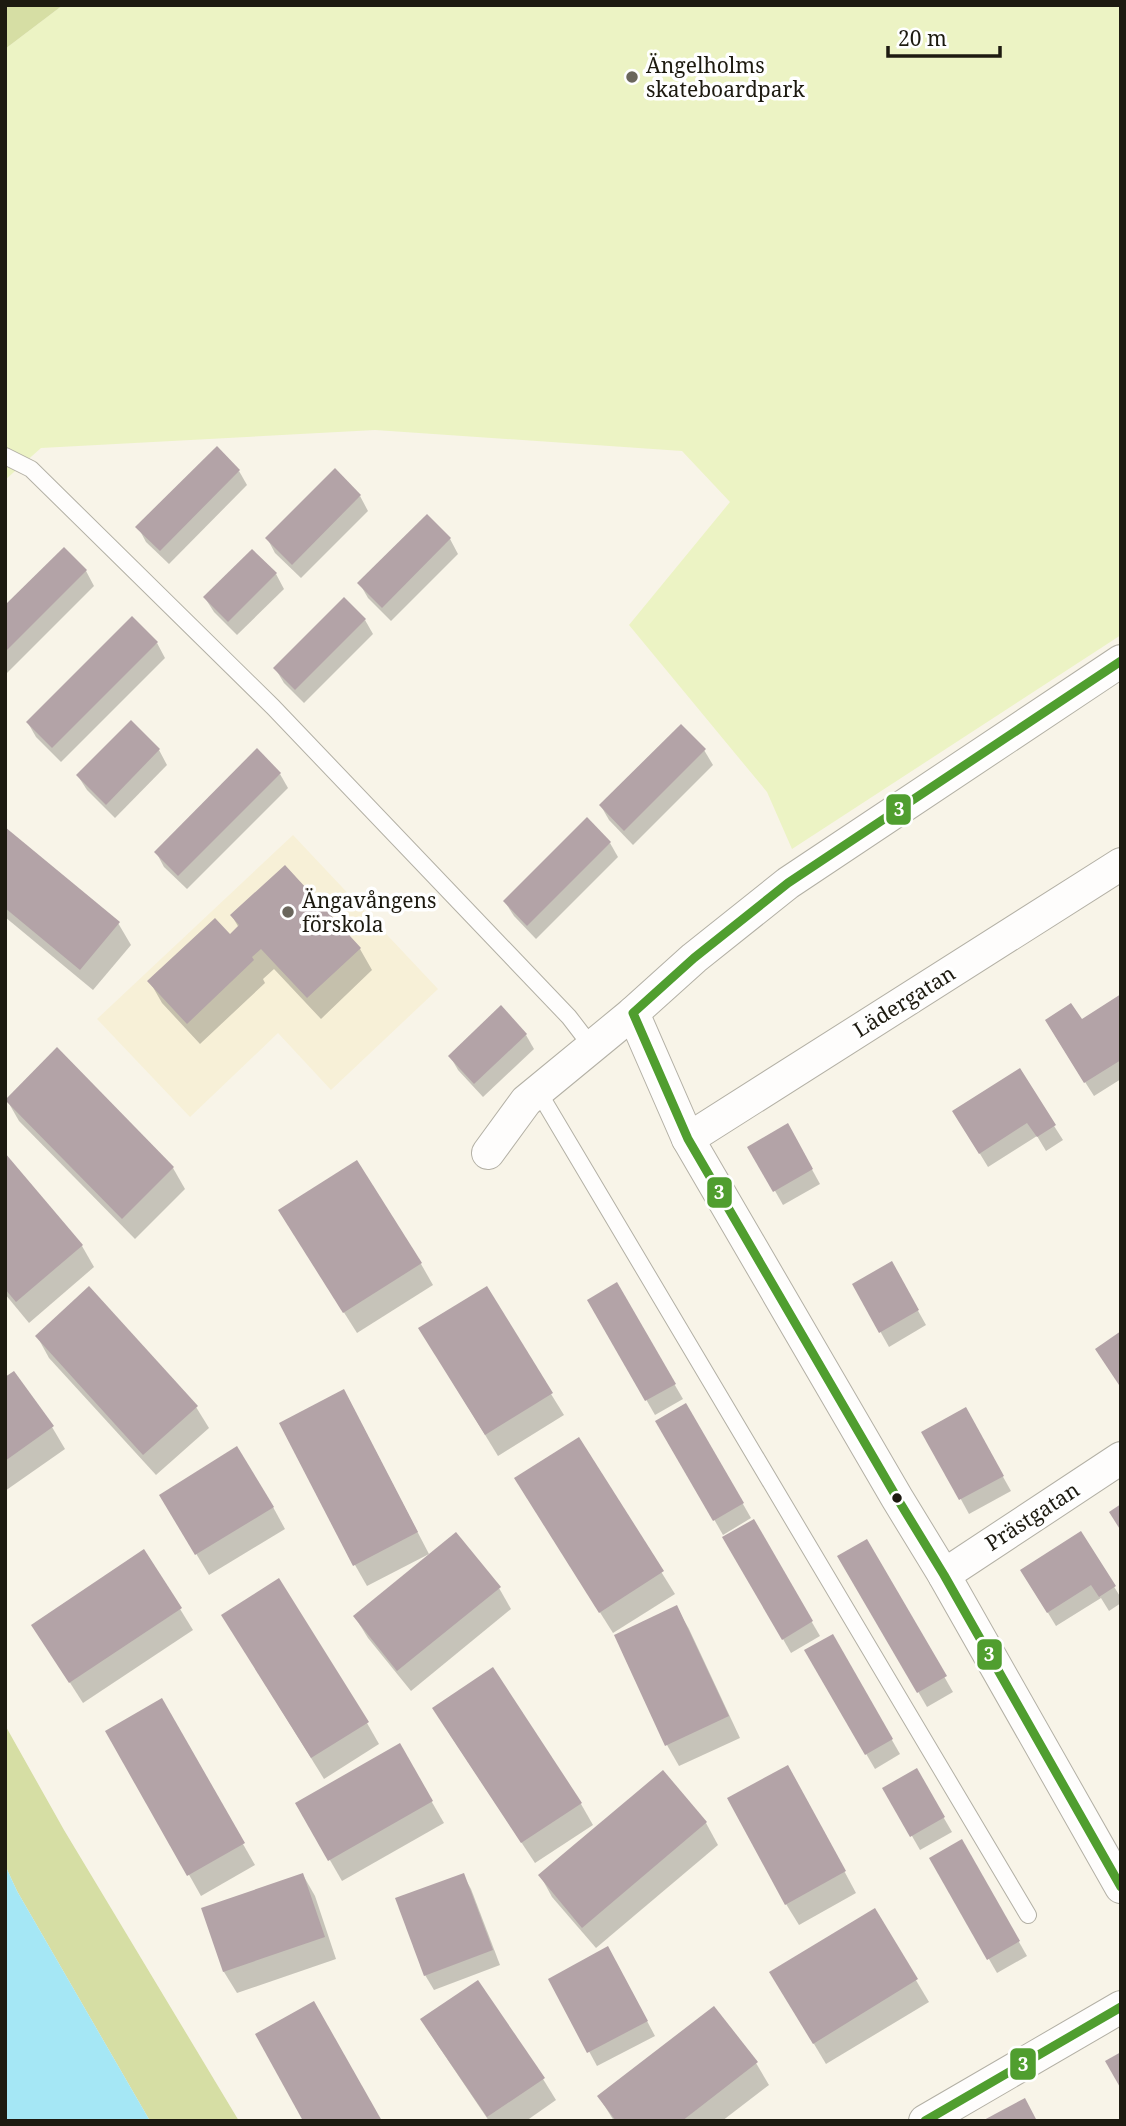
<svg xmlns="http://www.w3.org/2000/svg" width="1126" height="2126" viewBox="0 0 1126 2126" font-family="'Noto Serif',serif">
<style>
.built{fill:#f7f0d7}
.green{fill:#ecf3c4}
.forest{fill:#d6dea4}
.water{fill:#a5e7f5}
.shadow{fill:#0003}
.building{fill:#b3a3a7}
.lines{fill:none;stroke-linecap:round;stroke-linejoin:round}
.lane-casing{stroke:#b3b0a5;stroke-width:18}
.street-casing{stroke:#b3b0a5;stroke-width:34}
.lane{stroke:#fefdfc;stroke-width:16}
.street{stroke:#fefdfc;stroke-width:32}
.bus-1-casing{stroke:#fff;stroke-width:14}
.bus-1{stroke:#509e2f;stroke-width:9}
.poi-dot{fill:#6a665c;stroke:#fff;stroke-width:2.5}
.bus-dot{fill:#1d1a10;stroke:#fff;stroke-width:2.5}
.labels{text-anchor:middle;dominant-baseline:central;stroke-width:7;stroke-linejoin:round;paint-order:stroke}
.poi-label{font-size:21px;fill:#1d1a10;stroke:#fff;text-anchor:start}
.street-label{font-size:21px;fill:#1d1a10;stroke:#fff}
.line-badge{stroke:#fff;stroke-width:2.5}
.badge-label{font-size:19px;text-anchor:middle;font-weight:bold;fill:#fff}
</style>
<rect width="100%" height="100%" fill="#f8f4e8"/>
<polygon class="built" points="293,835 438,989 331,1090 278,1033 190,1117 97,1019"/>
<polygon class="green" points="63,5 1121,5 1121,635 792,849 767,792 629,625 730,502 682,451 375,430 41,448 5,480 5,49"/>
<g class="forest">
<polygon points="5,5 63,5 5,49"/>
<polygon points="5,1725 64,1830 239,2121 150,2121 17,1891 5,1865"/>
</g>
<polygon class="water" points="5,1865 17,1891 150,2121 5,2121"/>
<g class="shadow">
<polygon points="239,471 247,485 169,564 146,542 138,527"/>
<polygon points="360,496 368,511 301,578 275,553 267,538"/>
<polygon points="427,516 450,539 458,554 391,621 368,598 360,584"/>
<polygon points="64,549 86,571 94,586 5,675 5,607"/>
<polygon points="276,574 284,589 237,635 214,612 205,598"/>
<polygon points="365,620 373,634 304,703 284,683 275,668"/>
<polygon points="157,643 165,658 61,762 36,737 28,723"/>
<polygon points="131,723 159,750 167,765 115,818 87,790 78,776"/>
<polygon points="704,750 713,765 633,845 609,820 601,806"/>
<polygon points="280,774 288,788 187,889 164,867 156,852"/>
<polygon points="5,829 118,923 131,945 93,990 5,917"/>
<polygon points="610,843 618,857 536,939 514,916 505,902"/>
<polygon points="232,916 360,949 372,970 321,1019 274,969 263,979 265,983 200,1044 162,1003 150,982 230,936 239,928"/>
<polygon points="1121,996 1121,1079 1094,1096 1055,1035 1081,1021"/>
<polygon points="526,1035 534,1049 483,1097 458,1070 450,1056"/>
<polygon points="1019,1071 1063,1140 1046,1151 1037,1136 988,1167 963,1126"/>
<polygon points="7,1100 173,1168 185,1189 135,1239 19,1121"/>
<polygon points="788,1126 820,1184 783,1205 750,1147"/>
<polygon points="5,1156 82,1246 94,1267 29,1323 5,1294"/>
<polygon points="293,1232 421,1264 433,1285 357,1333"/>
<polygon points="891,1263 926,1325 889,1347 854,1285"/>
<polygon points="616,1284 683,1399 655,1415 589,1300"/>
<polygon points="37,1336 196,1407 209,1428 156,1475 49,1358"/>
<polygon points="433,1350 551,1394 564,1415 498,1456"/>
<polygon points="14,1373 52,1427 65,1449 5,1491 5,1380"/>
<polygon points="686,1405 751,1518 723,1535 658,1421"/>
<polygon points="965,1409 1011,1491 969,1514 924,1432"/>
<polygon points="355,1412 429,1554 367,1586 355,1565"/>
<polygon points="578,1439 675,1594 613,1633 529,1500"/>
<polygon points="273,1507 285,1529 209,1575 174,1517"/>
<polygon points="753,1522 820,1636 791,1653 725,1538"/>
<polygon points="1081,1533 1121,1598 1121,1603 1109,1611 1101,1598 1056,1626 1031,1585"/>
<polygon points="866,1541 953,1692 927,1707 840,1556"/>
<polygon points="499,1588 511,1609 411,1691 368,1638 355,1617"/>
<polygon points="676,1607 689,1629 740,1738 679,1766 667,1745"/>
<polygon points="180,1609 193,1630 83,1703 33,1625"/>
<polygon points="832,1636 900,1754 875,1769 806,1651"/>
<polygon points="236,1637 367,1723 379,1744 324,1779"/>
<polygon points="161,1701 255,1865 201,1896 108,1731"/>
<polygon points="447,1730 581,1804 593,1825 535,1863"/>
<polygon points="399,1745 444,1823 342,1881 297,1803"/>
<polygon points="916,1770 952,1832 920,1850 885,1789"/>
<polygon points="663,1772 706,1823 718,1845 596,1948 552,1897 540,1875"/>
<polygon points="800,1789 856,1893 799,1925 786,1904"/>
<polygon points="961,1841 1027,1956 997,1973 931,1859"/>
<polygon points="303,1875 315,1896 336,1959 237,1993 224,1972 203,1909"/>
<polygon points="463,1875 471,1889 500,1965 434,1990 425,1975"/>
<polygon points="874,1910 929,2002 826,2064 784,1994"/>
<polygon points="616,1963 655,2036 597,2066 550,1979"/>
<polygon points="423,2020 543,2079 556,2100 526,2121 489,2121 435,2041"/>
<polygon points="756,2063 769,2085 722,2121 614,2121 599,2097"/>
</g>
<g class="building">
<polygon points="217,446 240,470 160,551 135,527"/>
<polygon points="335,468 361,495 292,565 265,538"/>
<polygon points="427,514 451,538 382,608 357,583"/>
<polygon points="64,547 87,570 5,652 5,605"/>
<polygon points="252,549 277,573 228,622 203,597"/>
<polygon points="344,597 366,619 295,690 273,668"/>
<polygon points="132,616 158,642 52,748 26,722"/>
<polygon points="131,720 160,749 106,805 76,775"/>
<polygon points="681,724 706,749 624,831 599,805"/>
<polygon points="257,748 281,773 178,876 154,852"/>
<polygon points="587,817 611,842 527,926 503,901"/>
<polygon points="5,827 120,922 80,970 5,908"/>
<polygon points="285,865 361,948 307,998 261,949 252,957 254,960 187,1024 147,981 215,918 230,934 239,925 230,915"/>
<polygon points="1121,994 1121,1060 1084,1083 1045,1020 1071,1003 1082,1019"/>
<polygon points="501,1005 527,1034 474,1084 448,1056"/>
<polygon points="57,1047 174,1167 122,1219 5,1100"/>
<polygon points="1020,1068 1056,1125 1037,1137 1027,1123 979,1154 952,1111"/>
<polygon points="788,1123 813,1169 773,1192 747,1147"/>
<polygon points="5,1153 83,1245 16,1302 5,1289"/>
<polygon points="357,1160 422,1263 343,1313 278,1210"/>
<polygon points="892,1261 919,1310 879,1333 852,1284"/>
<polygon points="617,1282 676,1384 645,1401 587,1300"/>
<polygon points="89,1286 198,1406 143,1455 35,1336"/>
<polygon points="487,1286 553,1393 485,1435 418,1328"/>
<polygon points="1121,1331 1121,1388 1095,1349"/>
<polygon points="14,1371 54,1426 5,1461 5,1377"/>
<polygon points="344,1389 418,1532 353,1566 279,1423"/>
<polygon points="686,1403 744,1503 713,1521 655,1421"/>
<polygon points="966,1407 1004,1476 959,1500 921,1432"/>
<polygon points="579,1437 664,1571 599,1613 514,1478"/>
<polygon points="237,1446 274,1507 195,1555 159,1495"/>
<polygon points="1121,1504 1121,1531 1109,1512"/>
<polygon points="754,1519 813,1621 782,1640 722,1537"/>
<polygon points="1081,1531 1116,1586 1099,1597 1091,1585 1047,1613 1020,1570"/>
<polygon points="456,1532 501,1587 397,1671 353,1616"/>
<polygon points="867,1539 947,1676 917,1693 837,1556"/>
<polygon points="144,1549 182,1608 69,1683 31,1625"/>
<polygon points="279,1578 369,1722 311,1758 221,1615"/>
<polygon points="677,1605 729,1716 665,1746 614,1635"/>
<polygon points="833,1634 893,1739 865,1755 804,1650"/>
<polygon points="493,1667 582,1803 521,1843 432,1708"/>
<polygon points="162,1698 245,1843 187,1876 105,1731"/>
<polygon points="400,1743 433,1801 328,1861 295,1803"/>
<polygon points="788,1765 846,1871 785,1905 727,1798"/>
<polygon points="917,1768 945,1817 910,1837 882,1788"/>
<polygon points="663,1770 707,1822 582,1928 538,1875"/>
<polygon points="962,1839 1020,1941 987,1960 929,1858"/>
<polygon points="303,1873 325,1937 223,1972 201,1908"/>
<polygon points="464,1873 493,1950 424,1976 395,1898"/>
<polygon points="875,1908 918,1979 813,2044 769,1972"/>
<polygon points="608,1946 648,2021 587,2053 548,1979"/>
<polygon points="478,1980 545,2078 487,2117 420,2019"/>
<polygon points="314,2001 382,2121 303,2121 255,2034"/>
<polygon points="714,2006 758,2062 682,2121 616,2121 597,2096"/>
<polygon points="1121,2052 1121,2089 1105,2061"/>
<polygon points="1025,2098 1037,2121 982,2121"/>
</g>
<g class="lines">
<g class="lane-casing">
<g id="lane">
<polyline points="5,456 31,469 273,707 569,1017 592,1047"/>
<polyline points="538,1091 1028,1915"/>
</g>
</g>
<g class="street-casing">
<g id="street">
<polyline points="633,1013 688,1139 897,1498 944,1575 1121,1887"/>
<polyline points="688,1139 1121,864"/>
<polyline points="488,1153 526,1101 633,1013 694,958 788,883 1121,661"/>
<polyline points="944,1575 1121,1458"/>
<polyline points="925,2121 1121,2007"/>
</g>
</g>
<use href="#lane" class="lane"/>
<use href="#street" class="street"/>
<g class="bus-1-casing">
<g id="bus-1">
<polyline points="1121,661 788,883 694,958 633,1013 688,1139 897,1498 944,1575 1121,1887"/>
<polyline points="925,2121 1121,2007"/>
</g>
</g>
<use href="#bus-1" class="bus-1"/>
</g>
<g class="poi-dot">
<circle cx="632" cy="77" r="7"/>
<circle cx="288" cy="912" r="7"/>
</g>
<circle class="bus-dot" cx="897" cy="1498" r="6"/>
<g class="labels">
<g class="poi-label">
<text x="646" y="65">Ängelholms<tspan x="646" dy="24">skateboardpark</tspan></text>
<text x="302" y="900">Ängavångens<tspan x="302" dy="24">förskola</tspan></text>
</g>
<g class="street-label">
<text transform="translate(904 1001) rotate(-32)">Lädergatan</text>
<text transform="translate(1032 1516) rotate(-33)">Prästgatan</text>
</g>
</g>
<g class="line-badge">
<rect x="885" y="793" width="27" height="33" rx="7" fill="#509e2f"/>
<rect x="706" y="1176" width="27" height="33" rx="7" fill="#509e2f"/>
<rect x="976" y="1638" width="27" height="33" rx="7" fill="#509e2f"/>
<rect x="1009" y="2047" width="28" height="34" rx="7" fill="#509e2f"/>
</g>
<g class="badge-label">
<text x="899" y="816">3</text>
<text x="719" y="1199">3</text>
<text x="989" y="1661">3</text>
<text x="1023" y="2071">3</text>
</g>
<rect width="1126" height="2126" fill="none" stroke="#1d1a10" stroke-width="14"/>
<path d="M888 46v10h112v-10" fill="none" stroke="#1d1a10" stroke-width="3.5"/>
<text x="898" y="46" font-size="21" fill="#1d1a10" stroke="#ffffff" stroke-width="5" paint-order="stroke">20 m</text>
</svg>
